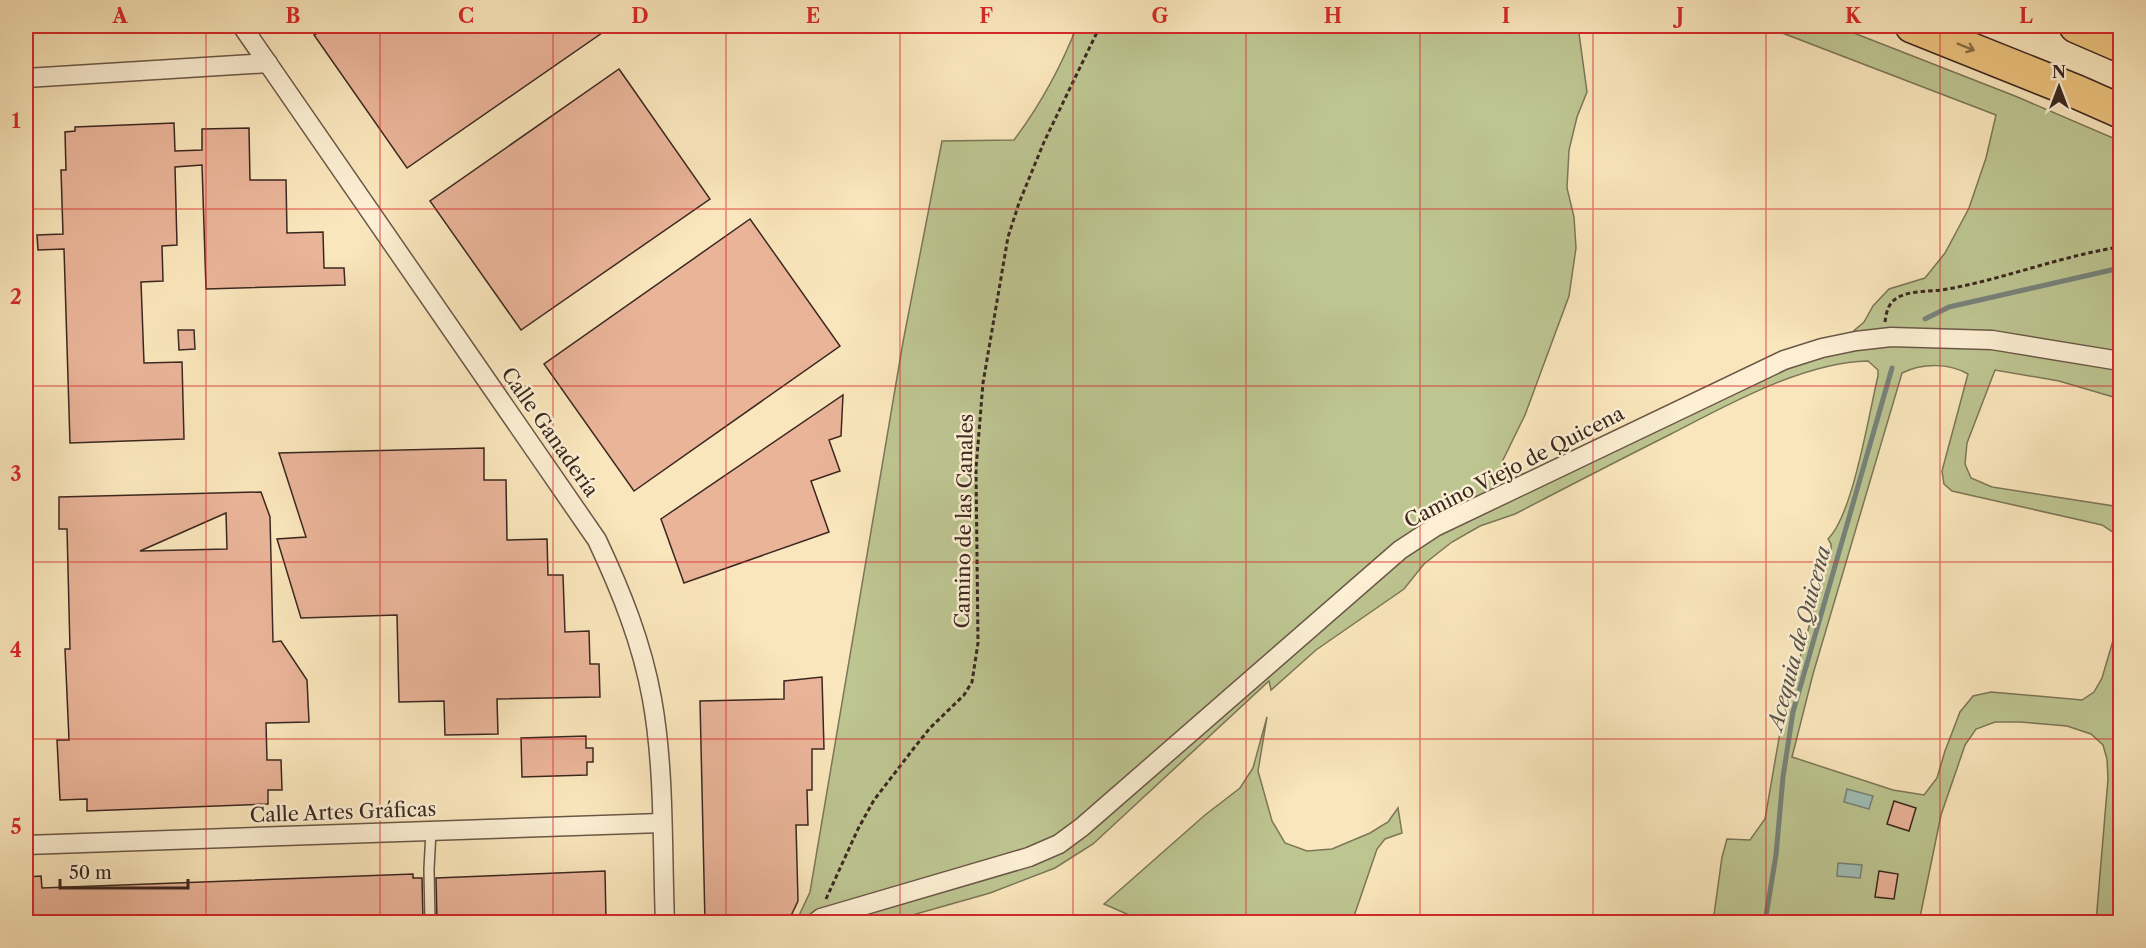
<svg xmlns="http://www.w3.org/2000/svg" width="2146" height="948" viewBox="0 0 2146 948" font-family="'Libre Caslon Text',serif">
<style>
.green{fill:#bdc591;stroke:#7c7658;stroke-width:1.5}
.water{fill:#9fbeb6;stroke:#77827a;stroke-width:1.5}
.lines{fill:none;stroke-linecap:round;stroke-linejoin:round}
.stream{stroke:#77827a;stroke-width:5}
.building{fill:#eab499;stroke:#3b2820;stroke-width:1.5;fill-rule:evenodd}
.lane-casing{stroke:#6b5847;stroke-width:12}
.street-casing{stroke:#6b5847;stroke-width:21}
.highway-casing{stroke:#3b2820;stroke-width:36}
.path{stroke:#3b2820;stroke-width:3;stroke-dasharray:4.5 3;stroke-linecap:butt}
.lane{stroke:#fcefd3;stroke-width:9}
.street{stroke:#fcefd3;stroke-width:18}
.highway{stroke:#edc37e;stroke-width:33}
.oneway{stroke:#8b6e4a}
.grid{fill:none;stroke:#d62828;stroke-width:1.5;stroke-opacity:0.55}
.labels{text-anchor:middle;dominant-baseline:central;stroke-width:5;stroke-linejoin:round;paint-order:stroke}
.street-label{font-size:20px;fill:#3b2820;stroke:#fcefd3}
.water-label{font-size:21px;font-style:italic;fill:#59554d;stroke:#fcefd3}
.neatline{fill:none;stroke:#d62828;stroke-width:2}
.grid-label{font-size:20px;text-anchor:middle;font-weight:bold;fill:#d62828}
</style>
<rect width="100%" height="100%" fill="#fae6bc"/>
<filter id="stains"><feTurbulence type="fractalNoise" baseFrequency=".00333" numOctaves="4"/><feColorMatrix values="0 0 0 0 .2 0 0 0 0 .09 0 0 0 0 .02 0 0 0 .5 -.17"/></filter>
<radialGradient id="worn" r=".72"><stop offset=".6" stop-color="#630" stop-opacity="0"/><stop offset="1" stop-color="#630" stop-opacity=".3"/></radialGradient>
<g class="green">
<path d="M1077 26H1578L1587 92 1577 117 1569 150 1567 188 1574 217 1576 248 1569 296 1525 415 1502 462 1505 469 1517 474 1534 473 1850 334 1864 322 1873 306 1889 289 1925 278 1945 253 1969 208 1986 158 1996 115 1764 26H1836L2015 96 2120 141V399L2059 381 1995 370 1967 443 1965 464 1971 478 1992 487 2120 507V543L2117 535 2102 525 1952 491 1944 484 1942 471 1968 374C1949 363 1923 363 1902 373L1813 674 1792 757 1893 790 1924 795 1937 778 1945 751 1960 712 1973 696 1991 692 2082 700 2094 692 2102 678 2120 617V801L2117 890 2120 922H2096L2108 779 2107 759 2103 745 2091 734 2067 726 2021 722H1995L1976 729 1965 745 1941 815 1919 922H1713L1722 857 1727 839 1750 840 1765 819 1783 715 1831 552V544L1828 539C1853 515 1869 413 1878 376V370L1868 361C1804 362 1727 405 1671 434 1619 460 1567 487 1515 514L1480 526 1452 542 1424 564 1404 589 1316 650 1271 690 1269 681 1093 844 1055 868 990 893 888 922H796L810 892 903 342 942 141 1014 140C1041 104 1061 67 1077 26Z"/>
<polygon points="1267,717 1258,771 1272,821 1285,843 1307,851 1332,849 1370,833 1388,822 1398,808 1402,833 1385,839 1377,849 1352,922 1145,922 1104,904 1205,815 1240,788 1253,768"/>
</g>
<g class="water">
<polygon points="1847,789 1873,796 1869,809 1844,802"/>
<polygon points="1838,863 1862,865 1860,878 1837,876"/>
</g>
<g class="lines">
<g class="stream">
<polyline points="1925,319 1949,307 2120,268"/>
<polyline points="1765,922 1776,855 1783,777 1793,712 1892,368"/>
</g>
</g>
<g class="building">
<polygon points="328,26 612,26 407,168 314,35"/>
<polygon points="619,69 710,199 521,330 430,201"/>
<polygon points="174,123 175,151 202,150 202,129 249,128 250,180 286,180 287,233 323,232 324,268 344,268 345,285 206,289 202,165 175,167 177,245 162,246 163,281 141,282 144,363 182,362 184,439 70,443 64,249 38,250 37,235 63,234 61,170 66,170 65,132 75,131 75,127"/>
<polygon points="750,219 840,346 634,491 544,364"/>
<polygon points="178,330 194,330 195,349 179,350"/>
<polygon points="843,395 841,436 829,440 840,471 811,481 829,532 684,583 661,519"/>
<polygon points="484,448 484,480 506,480 507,540 547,539 548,575 563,575 565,632 589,631 590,664 599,664 600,697 497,699 498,734 445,735 444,701 399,702 397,615 301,618 277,539 306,537 279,453"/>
<path d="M261 492 270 517 273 642 281 641 307 680 309 722 266 723 267 760H281L282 790H268V804L87 811V799L60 800 57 740H69L65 649H70L67 529H59V497ZM226 513 227 549 140 551Z"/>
<polygon points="822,677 824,749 812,749 812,790 807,790 808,825 796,825 798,901 788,922 705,922 700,701 784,699 784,681"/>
<polygon points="586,736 586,748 593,748 593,762 587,762 587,775 522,777 521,738"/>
<polygon points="1894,801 1916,808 1909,831 1887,824"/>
<polygon points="605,871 606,922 437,922 436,878"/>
<polygon points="1879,871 1898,874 1894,899 1875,897"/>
<polygon points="413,874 413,878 422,878 423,922 26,922 26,877 41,876 42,888"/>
</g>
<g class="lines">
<g class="lane-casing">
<polyline id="lane" points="430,922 429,869 431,831"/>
</g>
<g class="street-casing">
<g id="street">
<path d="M242 26 597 540C621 591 642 643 652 699 665 771 662 850 665 922"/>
<polyline points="26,78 268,63"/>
<polyline points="26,845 661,823"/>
<polyline points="816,922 821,918 1029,857 1059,844 1082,827 1400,550 1435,527 1784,360 1822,348 1856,341 1891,337 1992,340 2120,361"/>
</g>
</g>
<g class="highway-casing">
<g id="highway">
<polyline points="1912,26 2077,92 2120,111"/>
<polyline points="2076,26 2120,45"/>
</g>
</g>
<g class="path">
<path d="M1885 322C1886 315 1887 307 1893 301 1905 290 1926 292 1942 290 2002 280 2060 256 2120 247"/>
<polyline points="826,899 858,829 874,800 914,748 930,728 964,695 972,682 978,643 976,469 983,383 1008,237 1019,203 1044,142 1100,26"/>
</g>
<use href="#lane" class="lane"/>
<use href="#street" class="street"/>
<use href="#highway" class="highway"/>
</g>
<defs><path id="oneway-shaft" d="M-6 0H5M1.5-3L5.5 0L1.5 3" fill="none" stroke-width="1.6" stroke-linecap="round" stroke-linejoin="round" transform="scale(1.5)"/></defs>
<use class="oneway" href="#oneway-shaft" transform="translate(1966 47) rotate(22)"/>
<path class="grid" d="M206 26V922M380 26V922M553 26V922M726 26V922M900 26V922M1073 26V922M1246 26V922M1420 26V922M1593 26V922M1766 26V922M1940 26V922M26 209H2120M26 386H2120M26 562H2120M26 739H2120"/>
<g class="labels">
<g class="street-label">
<text transform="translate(550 432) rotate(55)">Calle Ganadería</text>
<text transform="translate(1514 467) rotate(-27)">Camino Viejo de Quicena</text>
<text transform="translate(964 521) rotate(-89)">Camino de las Canales</text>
<text transform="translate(343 812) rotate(-2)">Calle Artes Gráficas</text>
</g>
<g class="water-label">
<text transform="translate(1799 638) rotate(-75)">Acequia de Quicena</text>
</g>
</g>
<rect width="2146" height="948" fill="none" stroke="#fae6bc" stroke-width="66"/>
<g transform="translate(2059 87)" stroke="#fcefd3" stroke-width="4.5" paint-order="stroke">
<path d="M0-4.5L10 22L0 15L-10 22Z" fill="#3b2820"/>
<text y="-9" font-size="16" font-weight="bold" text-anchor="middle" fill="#3b2820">N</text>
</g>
<path d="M60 879v9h128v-9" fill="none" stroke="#3b2820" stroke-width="3"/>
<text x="69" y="879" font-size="18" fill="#3b2820" stroke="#fcefd3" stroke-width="4.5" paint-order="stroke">50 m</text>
<rect x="33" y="33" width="2080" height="882" class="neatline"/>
<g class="grid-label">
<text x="120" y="23">A</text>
<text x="293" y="23">B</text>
<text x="466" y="23">C</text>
<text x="640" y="23">D</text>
<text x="813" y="23">E</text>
<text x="986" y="23">F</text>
<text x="1160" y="23">G</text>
<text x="1333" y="23">H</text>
<text x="1506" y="23">I</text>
<text x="1680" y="23">J</text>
<text x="1853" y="23">K</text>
<text x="2026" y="23">L</text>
<text x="16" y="128">1</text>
<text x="16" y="304">2</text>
<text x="16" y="481">3</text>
<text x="16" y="657">4</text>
<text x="16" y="834">5</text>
</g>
<rect width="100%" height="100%" filter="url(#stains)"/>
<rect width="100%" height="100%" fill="url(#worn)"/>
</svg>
